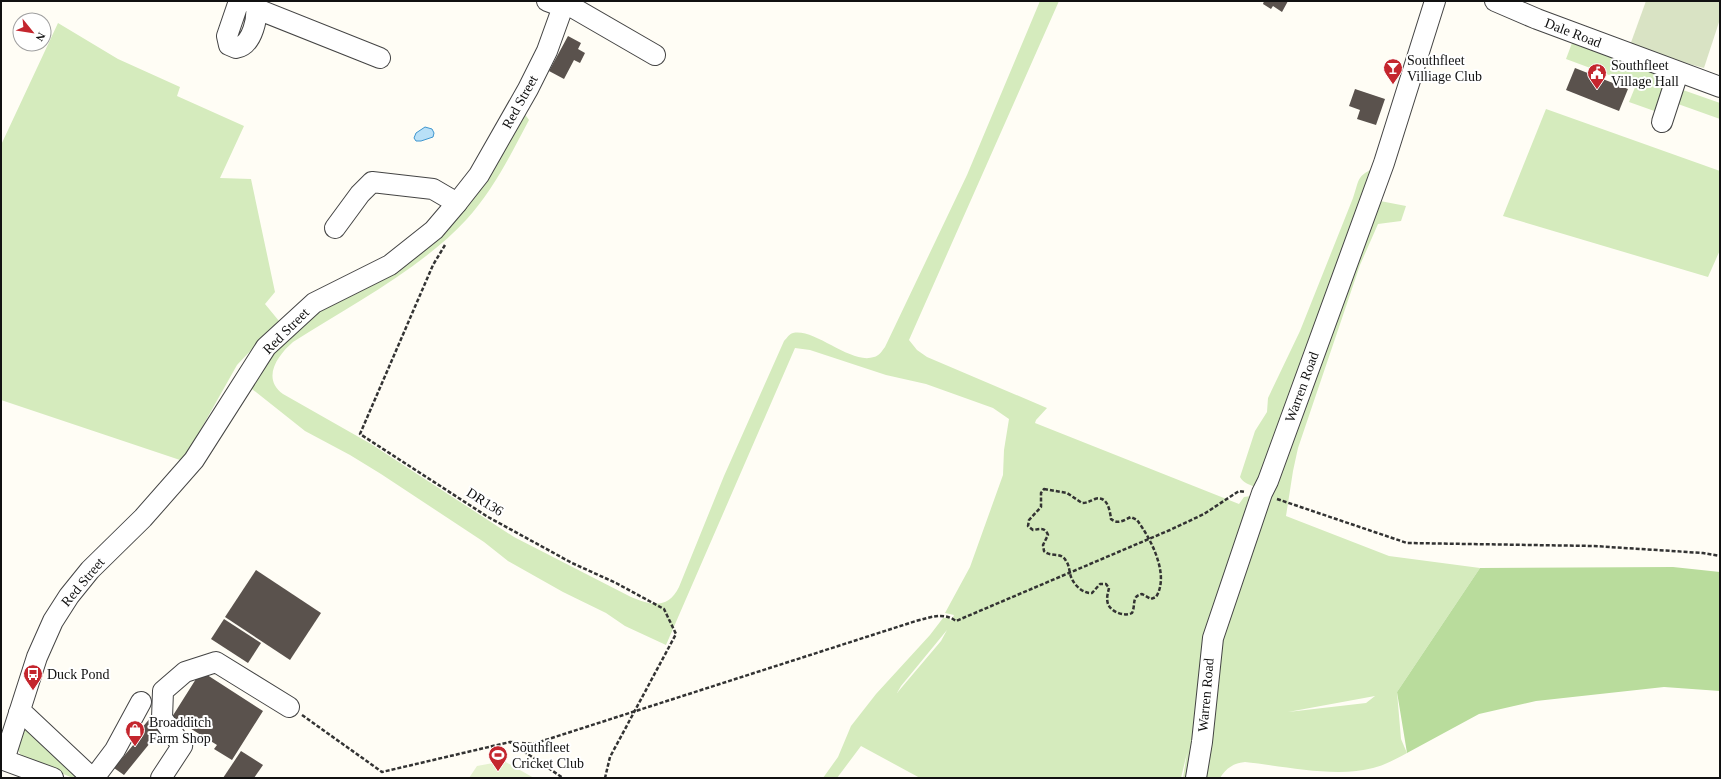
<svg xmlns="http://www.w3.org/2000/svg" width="1721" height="779" viewBox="0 0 1721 779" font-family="'Times New Roman',serif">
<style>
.green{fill:#d5ebbd;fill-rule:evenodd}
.forest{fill:#b9dc9c}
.cemetery{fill:#d9e3c4}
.pitch{fill:#e6f2cf}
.water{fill:#b9e0f7;stroke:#3f96cf}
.building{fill:#5a524d}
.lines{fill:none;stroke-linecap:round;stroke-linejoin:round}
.minor-casing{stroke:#444;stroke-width:22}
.path{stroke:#333;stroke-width:2.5;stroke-dasharray:4 2;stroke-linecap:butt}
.minor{stroke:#fff;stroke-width:20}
.labels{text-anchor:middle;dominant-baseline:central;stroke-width:4;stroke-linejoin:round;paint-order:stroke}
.street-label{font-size:14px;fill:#111;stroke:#fff}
.poi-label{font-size:14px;fill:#111;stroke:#fff;text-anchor:start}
</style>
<rect width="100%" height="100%" fill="#fffdf5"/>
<g class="green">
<path d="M1040 1H1059L909 340 917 350 927 357 1047 408 1036 420 1035 423 1239 504 1244 497 1251 496 1211 632 1193 778H1183L1187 753 1181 778H920L861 746 837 778H823L838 757 851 726 876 694 930 635 943 618H949L951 621 954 615 945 613 970 567 1003 475 1004 450 1009 419 993 408 926 384 886 375 810 350 795 348 666 645 625 626 606 613 563 592 508 561 484 542 381 474 350 455 305 431 247 385 277 335 412 252 524 113 529 120C511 154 493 191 466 220 422 268 348 307 293 342 278 355 261 378 283 394L371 444 514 537 631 597C650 605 668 610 679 587L724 476 784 341C787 338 789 334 793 333 815 328 851 365 874 357 879 356 882 351 885 347L967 175ZM947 630 941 641 897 693 901 686Z"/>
<polygon points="58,23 118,59 180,87 177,96 244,126 220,178 251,179 275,292 265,304 279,321 237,365 183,461 1,400 1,145"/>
<polygon points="1572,43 1672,80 1660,113 1629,102 1636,85 1566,59"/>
<polygon points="1683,90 1720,103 1720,119 1678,104"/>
<polygon points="1546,109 1720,171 1720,250 1708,277 1503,216"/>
<path d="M1377 167 1256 487C1250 485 1243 483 1240 477L1255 431 1267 412 1268 398 1300 331 1353 198C1360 178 1356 176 1377 167Z"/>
<path d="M1375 200 1406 206 1401 221 1378 224 1360 265 1298 448 1293 471 1286 516 1389 556 1480 568 1397 692 1401 739 1407 753C1396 759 1385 765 1373 768 1335 778 1284 766 1245 762 1234 763 1226 768 1220 778H1200L1214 643ZM1375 696 1366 703 1288 712Z"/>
<polygon points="23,727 85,778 73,778 22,757 17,749"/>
</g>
<polygon class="forest" points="1673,567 1720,572 1720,691 1664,687 1536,701 1479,714 1407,753 1397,692 1480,568"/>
<polygon class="cemetery" points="1646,1 1720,1 1720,19 1704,68 1629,48"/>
<polygon class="pitch" points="504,761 534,778 469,778 477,766"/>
<polygon class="water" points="425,127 432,129 434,133 433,137 421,141 416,141 414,138 416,133"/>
<g class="building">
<polygon points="1264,1 1288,1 1282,12 1273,6 1271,9 1263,4"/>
<polygon points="568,36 581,43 578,49 585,53 580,63 574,60 564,79 549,71"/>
<polygon points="1575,68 1628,89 1619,111 1566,90"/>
<polygon points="1355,89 1385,99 1376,125 1357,119 1360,110 1349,106"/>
<polygon points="256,570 321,613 290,660 225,617"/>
<polygon points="224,619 261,643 248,663 211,639"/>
<polygon points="201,671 263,711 232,760 214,749 217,745 172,717"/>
<polygon points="151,717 163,727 124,775 114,768 134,744 131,741"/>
<polygon points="241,751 263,765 254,778 223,778"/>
</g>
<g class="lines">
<g class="minor-casing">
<g id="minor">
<path d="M239 1 227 36 229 45 236 48C253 45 259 16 255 1"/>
<polyline points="547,1 563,7 572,7 655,55"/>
<polyline points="1495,1 1537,19 1720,87"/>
<polyline points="257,9 380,58"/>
<polyline points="1662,122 1678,73"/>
<polyline points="335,228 360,194 372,182 433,189 457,203"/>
<polyline points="19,713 26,716 92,778"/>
<polyline points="1,759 53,778"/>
<polyline points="4,760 37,657 53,621 69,596 90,570 143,518 194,460 266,347 314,303 390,265 434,230 457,203 479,175 528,89 547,51 565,1"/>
<polyline points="94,778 115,750 141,702"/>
<polyline points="161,778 182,746 162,718 163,691 185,672 216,662 289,707"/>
<polyline points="1196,778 1202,742 1213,638 1262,493 1268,481 1384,163 1435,1"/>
</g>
</g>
<g class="path">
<polyline points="445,245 433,265 360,434 488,517 572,563 616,583 664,609 676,634 610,757 605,778"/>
<path d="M1044 489 1067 493 1082 503C1087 503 1090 501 1095 499 1107 495 1110 510 1111 519 1118 525 1124 520 1131 517L1137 520C1151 539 1170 575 1156 597L1151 599 1142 594C1131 596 1136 605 1132 613 1125 617 1111 612 1108 604 1106 598 1108 593 1109 588L1106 584H1100L1092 593C1084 594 1075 586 1072 579 1069 574 1070 566 1066 561 1061 551 1051 558 1044 551L1043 545 1048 535C1045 527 1040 529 1033 530L1028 526 1029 520 1041 507V493Z"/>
<polyline points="1277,499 1407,543 1594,546 1703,553 1720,556"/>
<polyline points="302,715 382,772 510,742 563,778"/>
<path d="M510 742 533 744 916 621C931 617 943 612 956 621L1170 530 1204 514 1239 491 1245 492"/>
</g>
<use href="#minor" class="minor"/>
</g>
<defs>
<g id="bar-pin" transform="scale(1)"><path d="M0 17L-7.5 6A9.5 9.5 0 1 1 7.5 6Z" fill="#c4262e" stroke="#fff"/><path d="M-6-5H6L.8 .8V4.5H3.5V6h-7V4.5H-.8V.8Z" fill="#fff"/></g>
<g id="civic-pin" transform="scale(1)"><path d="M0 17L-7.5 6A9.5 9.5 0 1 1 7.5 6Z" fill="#c4262e" stroke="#fff"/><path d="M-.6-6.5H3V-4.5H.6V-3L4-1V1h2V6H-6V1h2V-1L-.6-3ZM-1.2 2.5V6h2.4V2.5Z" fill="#fff"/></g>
<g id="bus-pin" transform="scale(1)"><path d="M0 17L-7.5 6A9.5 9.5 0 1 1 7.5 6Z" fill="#c4262e" stroke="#fff"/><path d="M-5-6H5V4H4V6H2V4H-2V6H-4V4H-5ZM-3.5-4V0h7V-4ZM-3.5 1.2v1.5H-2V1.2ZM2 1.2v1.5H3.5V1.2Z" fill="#fff"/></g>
<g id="shop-pin" transform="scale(1)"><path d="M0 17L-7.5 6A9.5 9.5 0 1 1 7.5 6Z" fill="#c4262e" stroke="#fff"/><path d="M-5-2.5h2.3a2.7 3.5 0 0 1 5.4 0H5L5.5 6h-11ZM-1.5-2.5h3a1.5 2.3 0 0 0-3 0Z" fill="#fff"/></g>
<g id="stadium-pin" transform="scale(1)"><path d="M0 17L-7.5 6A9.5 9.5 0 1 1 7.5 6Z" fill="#c4262e" stroke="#fff"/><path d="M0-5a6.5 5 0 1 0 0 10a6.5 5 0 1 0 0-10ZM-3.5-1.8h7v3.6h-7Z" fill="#fff"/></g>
</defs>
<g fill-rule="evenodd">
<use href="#bar-pin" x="1393" y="68"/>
<use href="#civic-pin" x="1597" y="73"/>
<use href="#bus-pin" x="33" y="674"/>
<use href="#shop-pin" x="135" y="730"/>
<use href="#stadium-pin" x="498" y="755"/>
</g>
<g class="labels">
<g class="street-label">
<text transform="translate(1573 33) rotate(21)">Dale Road</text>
<text transform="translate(520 102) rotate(-61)">Red Street</text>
<text transform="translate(286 331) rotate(-45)">Red Street</text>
<text transform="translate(1302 387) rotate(-70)">Warren Road</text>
<text transform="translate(485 502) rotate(32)">DR136</text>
<text transform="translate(83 582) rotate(-50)">Red Street</text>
<text transform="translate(1206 695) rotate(-85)">Warren Road</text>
</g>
<g class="poi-label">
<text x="1407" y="60">Southfleet<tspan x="1407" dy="16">Villiage Club</tspan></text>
<text x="1611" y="65">Southfleet<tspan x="1611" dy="16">Village Hall</tspan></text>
<text x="47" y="674">Duck Pond</text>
<text x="149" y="722">Broadditch<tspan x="149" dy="16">Farm Shop</tspan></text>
<text x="512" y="747">Southfleet<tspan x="512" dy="16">Cricket Club</tspan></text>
</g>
</g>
<rect width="1721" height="779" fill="none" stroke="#111111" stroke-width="4"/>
<g transform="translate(32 32) rotate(120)"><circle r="19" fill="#ffffff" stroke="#a0a0a0"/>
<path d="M0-3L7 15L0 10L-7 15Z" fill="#c4262e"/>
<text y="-6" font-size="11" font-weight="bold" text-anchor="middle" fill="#111111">N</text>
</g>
</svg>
